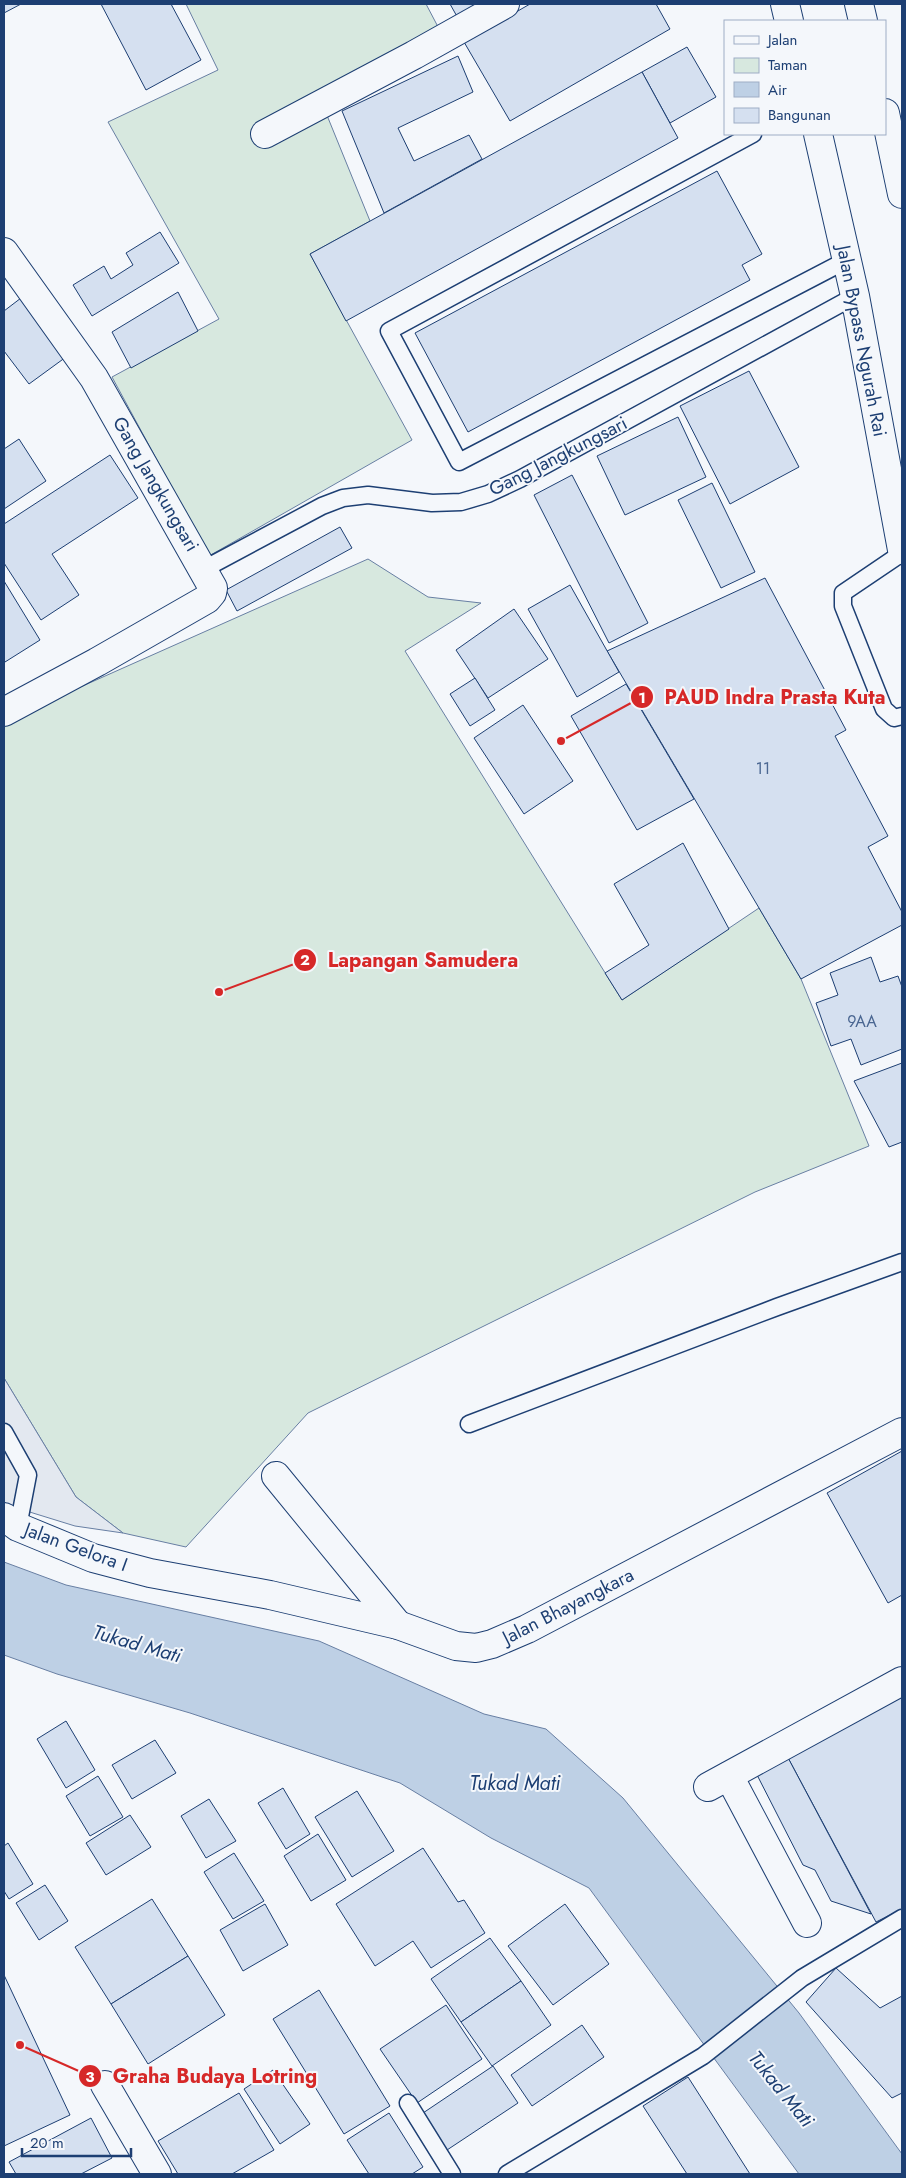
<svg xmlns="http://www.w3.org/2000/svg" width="906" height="2178" viewBox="0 0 906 2178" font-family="Jost,sans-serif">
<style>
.green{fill:#d7e8df;stroke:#687fa3}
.parking{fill:#e3e8f0;stroke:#687fa3}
.water{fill:#bed0e5;stroke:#687fa3}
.building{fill:#d5e0f0;stroke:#1d3f73}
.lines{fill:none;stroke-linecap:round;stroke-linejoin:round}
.service-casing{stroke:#1d3f73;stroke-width:19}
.minor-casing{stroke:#1d3f73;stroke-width:30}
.trunk-casing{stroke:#1d3f73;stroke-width:30}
.service{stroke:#f4f7fb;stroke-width:16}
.minor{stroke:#f4f7fb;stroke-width:28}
.trunk{stroke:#f4f7fb;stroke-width:28}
.labels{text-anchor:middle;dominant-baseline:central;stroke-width:4;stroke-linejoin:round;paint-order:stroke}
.number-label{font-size:16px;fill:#4b6792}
.street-label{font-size:19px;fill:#1d3f73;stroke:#f4f7fb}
.water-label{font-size:20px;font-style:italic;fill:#1d3f73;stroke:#f4f7fb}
.leader{fill:none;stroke:#d62828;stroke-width:2}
.callout-dot{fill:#d62828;stroke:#f4f7fb;stroke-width:2}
.mark-label{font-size:15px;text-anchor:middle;font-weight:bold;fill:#fff}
.callout-label{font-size:20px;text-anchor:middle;font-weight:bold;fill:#d62828;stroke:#f4f7fb;stroke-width:4;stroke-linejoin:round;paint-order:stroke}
</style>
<rect width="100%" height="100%" fill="#f4f7fb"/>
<g class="green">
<polygon points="186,4 426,4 446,42 324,108 370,221 310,254 412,440 209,556 112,377 219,319 108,122 218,70"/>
<polygon points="368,559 428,597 481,603 405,651 622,1000 759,908 801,979 869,1146 755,1192 308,1413 186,1547 123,1533 76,1497 4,1378 4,721"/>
</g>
<polygon class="parking" points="4,1378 76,1497 123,1533 75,1526 7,1505 4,1501"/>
<polygon class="water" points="4,1562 66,1585 319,1641 484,1714 546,1729 623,1798 799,2013 902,2154 902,2174 799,2174 589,1888 491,1838 400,1783 190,1713 57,1674 4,1655"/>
<g class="building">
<polygon points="4,4 21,4 4,13"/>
<polygon points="101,4 171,4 201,60 146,90"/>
<polygon points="450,4 486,4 459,20"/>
<polygon points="530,4 656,4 670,29 510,121 464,42"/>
<polygon points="687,47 716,97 670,123 642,72"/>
<polygon points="458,56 473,92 398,128 414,161 469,135 482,159 384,213 342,111"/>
<polygon points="642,72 678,138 346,321 310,254"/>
<polygon points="717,171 762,254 742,265 750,280 468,432 415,333"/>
<polygon points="160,232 179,263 92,316 73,285 104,266 111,279 133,265 126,253"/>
<polygon points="178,292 198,331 131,368 112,332"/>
<polygon points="21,298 66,357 29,384 4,351 4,311"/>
<polygon points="749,371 799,467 730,504 680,406"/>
<polygon points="678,417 706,477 625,515 597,456"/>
<polygon points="19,439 46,481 4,509 4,449"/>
<polygon points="110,455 138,498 52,554 79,595 41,620 4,563 4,524"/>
<polygon points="572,475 648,623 609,643 534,495"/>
<polygon points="712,483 755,572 721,588 678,500"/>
<polygon points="340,527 352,548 237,611 226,590"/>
<polygon points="765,578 846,730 835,736 888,836 868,847 902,912 902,925 801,979 607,651"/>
<polygon points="4,581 40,640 5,662 4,659"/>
<polygon points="570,585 619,672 577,697 528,609"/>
<polygon points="514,609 548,659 488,698 456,650"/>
<polygon points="475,678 495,710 470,726 450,694"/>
<polygon points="626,684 694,799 637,830 571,716"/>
<polygon points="523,705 573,781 524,814 474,738"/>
<polygon points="683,843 729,929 622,1000 605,973 649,945 614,884"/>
<polygon points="871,957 880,982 898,976 902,987 902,1049 861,1065 851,1039 831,1046 816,1003 838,995 830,973"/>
<polygon points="902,1063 902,1142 889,1147 854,1081"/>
<polygon points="902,1451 902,1595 888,1603 827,1493"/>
<polygon points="902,1695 902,1909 876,1922 786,1754"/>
<polygon points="66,1721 95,1770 66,1788 37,1739"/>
<polygon points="155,1740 176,1773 132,1799 112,1765"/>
<polygon points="786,1754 871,1914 831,1901 815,1870 803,1865 754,1769"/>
<polygon points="98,1776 123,1817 90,1836 66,1796"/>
<polygon points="283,1788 310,1834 286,1849 258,1803"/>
<polygon points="357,1791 394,1851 352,1877 315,1817"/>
<polygon points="209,1799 236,1841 206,1858 181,1816"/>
<polygon points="130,1815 151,1847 106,1875 86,1843"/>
<polygon points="318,1834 346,1880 311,1901 284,1856"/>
<polygon points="8,1843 33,1884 9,1899 4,1891 4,1846"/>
<polygon points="423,1848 458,1902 464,1900 485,1933 431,1968 413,1941 375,1966 336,1904"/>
<polygon points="234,1853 264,1901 233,1919 204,1872"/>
<polygon points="45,1885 68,1921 39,1940 16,1903"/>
<polygon points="152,1899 188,1956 111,2004 75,1947"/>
<polygon points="265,1904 288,1945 243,1971 220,1930"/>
<polygon points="565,1904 609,1964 553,2005 508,1946"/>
<polygon points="490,1938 521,1981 461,2022 431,1979"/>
<polygon points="188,1956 225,2015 148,2064 111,2004"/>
<polygon points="836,1968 880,2008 902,1996 902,2093 892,2098 806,2002"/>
<polygon points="4,1975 70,2115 4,2146"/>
<polygon points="521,1981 551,2025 492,2066 461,2022"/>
<polygon points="319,1990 390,2106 344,2134 273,2019"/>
<polygon points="446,2005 482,2059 417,2103 380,2049"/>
<polygon points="582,2025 604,2057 532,2106 511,2075"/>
<polygon points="493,2066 518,2103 447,2150 423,2113"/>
<polygon points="273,2070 310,2124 280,2144 244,2089"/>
<polygon points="688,2077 750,2174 687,2174 643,2106"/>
<polygon points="239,2093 274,2150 232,2174 178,2174 158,2141"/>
<polygon points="389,2113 423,2167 412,2174 369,2174 347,2140"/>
<polygon points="91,2118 112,2158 81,2174 16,2174 9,2162"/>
</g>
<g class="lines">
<g class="service-casing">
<g id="service">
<polyline points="753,134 389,331 459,462 847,260"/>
<polyline points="902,553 843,593 843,606 884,709 894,718 902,716"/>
<polyline points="204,569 322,506 343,498 368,495 432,503 461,502 488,494 520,479 855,296"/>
<polyline points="469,1424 777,1307 902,1262"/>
<polyline points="4,1432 28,1475 18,1527"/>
<polyline points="408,2103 452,2174"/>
<polyline points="507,2174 703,2056 802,1978 902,1918"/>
</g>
</g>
<g class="minor-casing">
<g id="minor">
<polyline points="265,134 414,55 505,4"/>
<polyline points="4,252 94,378 213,588 212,593 207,599 97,662 4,712"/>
<polyline points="276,1476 398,1625"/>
<polyline points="4,1517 18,1527 93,1558 150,1573 270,1595 398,1625 456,1646 476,1648 492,1644 527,1629 902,1432"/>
<polyline points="729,1776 807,1923"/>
<polyline points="708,1787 902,1681"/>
<polyline points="105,2085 157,2174"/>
</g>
</g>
<g class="trunk-casing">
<g id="trunk">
<polyline points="785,4 789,21"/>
<polyline points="859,4 863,21"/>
<polyline points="885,113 902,194"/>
<polyline points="818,134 855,296 902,550"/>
</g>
</g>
<use href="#service" class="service"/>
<use href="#minor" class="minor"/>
<use href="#trunk" class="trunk"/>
</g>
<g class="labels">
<g class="number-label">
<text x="763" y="768">11</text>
<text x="862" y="1021">9AA</text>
</g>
<g class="street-label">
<text transform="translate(862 341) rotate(79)">Jalan Bypass Ngurah Rai</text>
<text transform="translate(558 456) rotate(-27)">Gang Jangkungsari</text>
<text transform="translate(156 484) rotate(60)">Gang Jangkungsari</text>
<text transform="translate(76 1547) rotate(20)">Jalan Gelora I</text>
<text transform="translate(568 1606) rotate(-27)">Jalan Bhayangkara</text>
</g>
<g class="water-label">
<text transform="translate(137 1644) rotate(16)">Tukad Mati</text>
<text x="515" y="1783">Tukad Mati</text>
<text transform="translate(781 2089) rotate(51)">Tukad Mati</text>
</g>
</g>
<path class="leader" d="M561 741L642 697M219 992L305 960M20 2045L90 2076"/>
<g class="callout-dot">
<circle cx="561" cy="741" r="5"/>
<circle cx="219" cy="992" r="5"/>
<circle cx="20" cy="2045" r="5"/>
<circle cx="642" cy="697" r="12"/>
<circle cx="305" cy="960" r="12"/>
<circle cx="90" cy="2076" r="12"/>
</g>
<g class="mark-label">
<text x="642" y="703">1</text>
<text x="305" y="965">2</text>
<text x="90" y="2082">3</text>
</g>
<g class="callout-label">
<text x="775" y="704">PAUD Indra Prasta Kuta</text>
<text x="423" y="967">Lapangan Samudera</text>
<text x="215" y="2083">Graha Budaya Lotring</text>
</g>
<rect width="906" height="2178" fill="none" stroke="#1d3f73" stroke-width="10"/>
<rect x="724" y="20" width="162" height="115" fill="#f4f7fb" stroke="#9eadc5"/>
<rect x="734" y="36" width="25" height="8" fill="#f4f7fb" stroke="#9eadc5"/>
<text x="768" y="45" font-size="15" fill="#1d3f73">Jalan</text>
<rect x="734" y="58" width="25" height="15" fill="#d7e8df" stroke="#9eadc5"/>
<text x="768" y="70" font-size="15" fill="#1d3f73">Taman</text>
<rect x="734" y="82" width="25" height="15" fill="#bed0e5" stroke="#9eadc5"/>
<text x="768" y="95" font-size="15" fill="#1d3f73">Air</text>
<rect x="734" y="108" width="25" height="15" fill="#d5e0f0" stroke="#9eadc5"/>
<text x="768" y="120" font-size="15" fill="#1d3f73">Bangunan</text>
<path d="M22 2148v8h109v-8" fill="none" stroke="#1d3f73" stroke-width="2.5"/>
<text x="30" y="2148" font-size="15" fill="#1d3f73" stroke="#f4f7fb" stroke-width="4" paint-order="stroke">20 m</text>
</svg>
